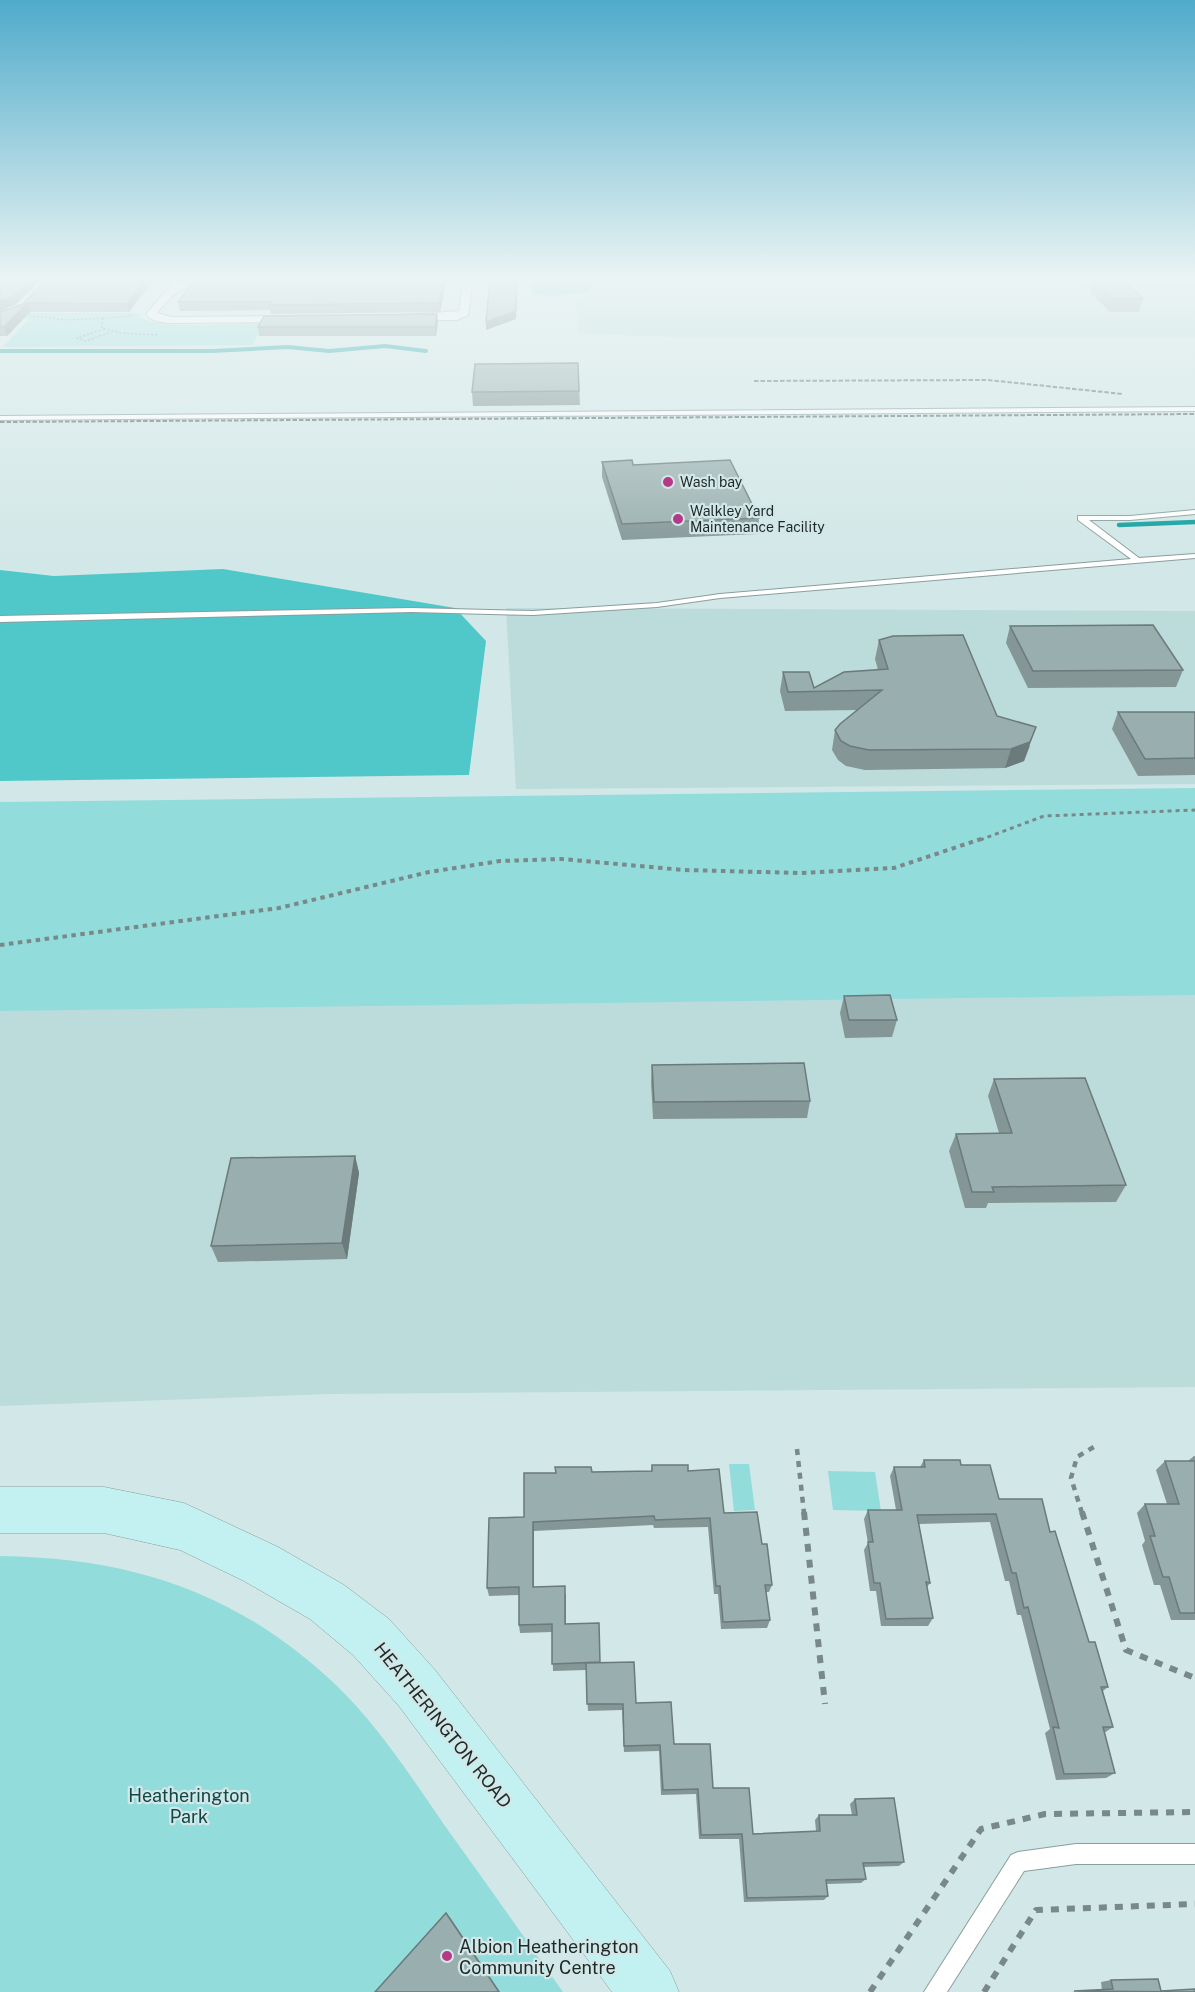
<svg xmlns="http://www.w3.org/2000/svg" width="1195" height="1992" viewBox="0 0 1195 1992" font-family="'Public Sans',sans-serif">
<style>
.built{fill:#bcdbdb}
.green{fill:#93dcdc}
.forest{fill:#50c8c9}
.lines{fill:none;stroke-linecap:round;stroke-linejoin:round}
.stream-far1{stroke:#0b9d9e;stroke-width:4}
.stream{stroke:#0b9d9e;stroke-width:4.5}
.lane-casing{stroke:#899e9d;stroke-width:2}
.street-casing{stroke:#899e9d;stroke-width:2}
.secondary-casing{stroke:#899e9d;stroke-width:1}
.path-far4{stroke:#798888;stroke-width:1.5;stroke-dasharray:2 2;stroke-linecap:butt}
.path-far3{stroke:#798888;stroke-width:3;stroke-dasharray:4 4;stroke-linecap:butt}
.path-far2{stroke:#798888;stroke-width:4;stroke-dasharray:4.5 4.5;stroke-linecap:butt}
.path-far1{stroke:#798888;stroke-width:4.5;stroke-dasharray:6 6;stroke-linecap:butt}
.path{stroke:#798888;stroke-width:6;stroke-dasharray:8 8;stroke-linecap:butt}
.lane{fill:#fff;fill-rule:evenodd}
.street{fill:#fff;fill-rule:evenodd}
.secondary{fill:#c3f1f1;fill-rule:evenodd}
.rail{stroke:#5b6867;stroke-width:2;stroke-dasharray:4.5 2;stroke-linecap:butt}
.wall{fill:#849696}
.shaded-wall{fill:#6b7a7a}
.building{fill:#99aeae;stroke:#6b7a7a;stroke-width:1.5}
.poi-dot{fill:#b63988;stroke:#d2e7e7;stroke-width:2}
.labels{text-anchor:middle;dominant-baseline:central;stroke-width:4.5;stroke-linejoin:round;paint-order:stroke}
.far-poi-label{font-size:14px;fill:#1f2827;stroke:#d2e7e7;text-anchor:start}
.near-street-label{font-size:18px;fill:#1f2827;stroke:#d2e7e7}
.near-park-label{font-size:18px;fill:#114747;stroke:#d2e7e7}
.near-poi-label{font-size:18px;fill:#1f2827;stroke:#d2e7e7;text-anchor:start}
</style>
<rect width="100%" height="100%" fill="#d2e7e7"/>
<g class="built">
<polygon points="598,280 1017,280 1043,286 1195,284 1195,338 692,338 578,333 576,301"/>
<polygon points="506,608 1195,611 1195,784 516,789"/>
<polygon points="1195,984 1195,1387 329,1394 0,1406 0,1003"/>
</g>
<g class="green">
<path d="M29 313H139V317C159 330 237 323 265 323L252 345 3 347 29 319 21 316Z"/>
<polygon points="1195,788 1195,995 0,1011 0,802"/>
<polygon points="729,1464 749,1464 755,1510 734,1511"/>
<polygon points="828,1471 875,1472 881,1511 833,1510"/>
<path d="M0 1556C134 1558 239 1593 337 1686 379 1727 412 1778 445 1826 485 1881 524 1937 563 1992H0Z"/>
</g>
<g class="forest">
<polygon points="530,279 594,279 588,292 552,296 532,294"/>
<polygon points="223,569 455,608 486,641 469,775 0,781 0,570 54,576"/>
</g>
<g class="lines">
<polyline class="stream-far1" points="0,351 212,351 288,347 329,351 385,346 426,351"/>
<polyline class="stream" points="1119,525 1195,522"/>
<g class="lane-casing">
<g id="lane">
<polygon points="1195,279 1195,283 1062,284 1059,282"/>
<polygon points="1195,407 1195,411 0,420 0,416"/>
<polygon points="1195,510 1195,514 1130,520 1089,520 1139,558 1195,554 1195,558 720,598 657,607 533,615 411,612 0,622 0,616 411,608 533,611 657,603 720,594 1131,559 1078,520 1078,516 1130,516"/>
<polygon points="1076,1844 1195,1844 1195,1864 1076,1864 1024,1871 947,1992 924,1992 1011,1855 1018,1852"/>
</g>
</g>
<g class="street-casing">
<g id="street">
<path d="M185 279 230 280 225 283C189 283 180 284 157 313L171 317 293 316 298 319 293 322 171 323C161 322 152 322 146 314L171 285Z"/>
<polygon points="442,279 473,281 468,315 457,320 402,320 401,318 406,315 459,311 463,285"/>
</g>
</g>
<g class="secondary-casing">
<polygon id="secondary" points="0,1487 104,1487 184,1503 278,1547 344,1585 389,1619 435,1670 670,1971 679,1992 612,1992 399,1706 353,1655 310,1619 244,1581 180,1550 104,1533 0,1533"/>
</g>
<g class="path-far4">
<polyline points="25,315 68,320 134,316"/>
<polyline points="103,318 102,328 121,333 158,335"/>
<polyline points="104,329 77,338 86,341 111,332"/>
</g>
<polyline class="path-far3" points="980,840 1044,816 1195,810"/>
<polyline class="path-far2" points="0,945 279,908 429,872 500,861 562,859 684,870 800,873 894,868 984,838"/>
<g class="path-far1">
<polyline points="797,1449 804,1513"/>
<polyline points="1082,1513 1071,1478 1077,1457 1097,1445"/>
</g>
<g class="path">
<polyline points="804,1512 825,1704"/>
<polyline points="1082,1512 1126,1650 1195,1678"/>
<polyline points="870,1992 981,1829 1045,1814 1195,1812"/>
<polyline points="984,1992 1036,1910 1195,1904"/>
</g>
<use href="#lane" class="lane"/>
<use href="#street" class="street"/>
<use href="#secondary" class="secondary"/>
<g class="rail">
<polyline points="754,381 988,380 1123,394"/>
<polyline points="0,422 1195,414"/>
</g>
</g>
<g class="wall">
<polygon points="47,279 154,279 129,312 30,312 7,336 0,336 0,312 23,304"/>
<polygon points="1094,279 1143,299 1139,312 1110,312 1090,292"/>
<polygon points="446,282 440,312 271,314 270,310 180,311 178,302"/>
<polygon points="438,322 436,336 259,336 258,327"/>
<polygon points="578,363 580,405 473,406 472,392"/>
<polygon points="602,462 633,465 759,518 758,534 622,540 602,477"/>
<polygon points="1010,626 1183,670 1176,687 1028,688 1006,643"/>
<polygon points="879,640 997,716 1030,746 1024,761 1005,768 865,770 846,766 838,760 832,750 835,730 857,710 785,711 780,691 783,672 814,688 878,670 875,659"/>
<polygon points="1118,712 1195,712 1195,775 1138,776 1112,729"/>
<polygon points="844,996 897,1020 892,1037 845,1038 840,1013"/>
<polygon points="652,1065 810,1101 807,1118 653,1119 651,1082"/>
<polygon points="994,1079 1126,1185 1116,1202 988,1203 986,1208 965,1208 949,1151 956,1134 999,1133 988,1096"/>
<polygon points="355,1156 359,1173 347,1259 218,1262 211,1246"/>
<polygon points="1194,1456 1195,1456 1195,1620 1171,1620 1160,1585 1154,1585 1142,1545 1145,1541 1137,1513 1145,1504 1167,1504 1156,1470 1165,1461 1188,1461"/>
<polygon points="924,1460 961,1465 999,1499 1050,1532 1089,1642 1108,1687 1103,1691 1113,1727 1104,1733 1115,1773 1106,1778 1056,1780 1045,1733 1050,1729 1021,1615 1017,1615 1009,1581 1005,1581 990,1522 919,1524 930,1583 927,1587 933,1618 928,1626 881,1626 876,1591 870,1591 864,1550 868,1543 864,1519 868,1510 896,1510 890,1476 894,1467 920,1467"/>
<polygon points="652,1465 688,1471 724,1513 762,1544 772,1585 769,1592 766,1592 770,1620 767,1628 721,1629 718,1594 714,1594 708,1527 654,1528 653,1525 534,1531 534,1587 566,1594 566,1624 753,1834 816,1831 815,1820 819,1815 852,1815 850,1804 855,1799 904,1862 899,1866 864,1867 866,1879 861,1883 827,1884 828,1896 824,1900 744,1902 739,1839 699,1839 696,1794 661,1795 659,1751 624,1752 622,1710 588,1711 586,1670 553,1671 552,1632 520,1633 519,1625 519,1595 489,1596 487,1588 524,1517 592,1472 651,1471"/>
<polygon points="1111,1980 1161,1991 1195,1992 1070,1992 1102,1990 1101,1982"/>
</g>
<g class="shaded-wall">
<polygon points="31,279 42,279 15,305 0,311 0,301"/>
<polygon points="146,279 154,279 129,312 127,304"/>
<polygon points="444,279 445,279 446,282 440,312 439,303"/>
<polygon points="517,279 516,319 486,330 486,322"/>
<polygon points="27,303 30,312 7,336 4,327"/>
<polygon points="437,314 438,322 436,336 435,327"/>
<polygon points="1036,727 1024,761 1005,768 1011,749"/>
<polygon points="355,1156 359,1173 347,1259 342,1243"/>
<polygon points="533,1522 534,1531 534,1595 533,1587"/>
<polygon points="446,1913 451,1919 500,1992 499,1992"/>
</g>
<g class="building">
<polygon points="0,279 31,279 12,297 0,301"/>
<polygon points="47,279 146,279 127,304 27,303 4,327 0,327 0,312 23,304"/>
<polygon points="195,279 444,279 439,303 269,305 271,302 178,302"/>
<polygon points="490,279 517,279 516,311 486,322"/>
<polygon points="1094,279 1122,279 1143,299 1113,299"/>
<polygon points="437,314 435,327 258,327 264,316"/>
<polygon points="578,363 579,391 472,392 475,364"/>
<polygon points="632,460 633,465 730,460 759,518 622,524 602,462"/>
<polygon points="1153,625 1183,670 1033,671 1010,626"/>
<polygon points="963,635 997,716 1036,727 1030,742 1011,749 869,750 850,746 841,741 835,730 840,724 882,690 788,692 783,672 809,672 814,688 844,672 888,669 879,640 893,636"/>
<polygon points="1118,712 1195,712 1195,758 1145,759"/>
<polygon points="890,995 897,1020 849,1020 844,996"/>
<polygon points="804,1063 810,1101 654,1102 652,1065"/>
<polygon points="1085,1078 1126,1185 992,1187 994,1192 972,1192 956,1134 1012,1133 994,1079"/>
<polygon points="355,1156 342,1243 211,1246 231,1158"/>
<polygon points="924,1460 960,1460 961,1465 990,1465 999,1499 1042,1499 1050,1532 1055,1531 1089,1642 1095,1642 1108,1687 1101,1687 1113,1727 1103,1727 1115,1773 1064,1774 1053,1727 1059,1728 1028,1607 1024,1608 1016,1573 1012,1573 996,1514 917,1515 930,1583 926,1582 933,1618 886,1619 880,1583 874,1583 868,1542 873,1542 868,1510 902,1510 894,1467 925,1467"/>
<polygon points="1165,1461 1195,1461 1195,1613 1180,1613 1169,1577 1163,1577 1150,1536 1155,1536 1145,1504 1179,1504"/>
<polygon points="652,1465 688,1465 688,1471 719,1469 724,1513 757,1512 762,1544 767,1544 772,1585 765,1585 770,1620 723,1622 720,1586 716,1586 710,1518 655,1520 654,1516 533,1522 533,1587 565,1586 565,1624 599,1623 600,1662 552,1664 552,1624 519,1625 519,1587 487,1588 489,1518 524,1517 524,1473 556,1473 555,1467 591,1467 592,1472 652,1471"/>
<polygon points="634,1662 636,1703 671,1702 674,1744 710,1744 713,1788 749,1788 753,1834 820,1831 819,1815 857,1815 855,1799 894,1798 904,1862 863,1863 866,1879 826,1880 828,1896 747,1898 742,1834 701,1835 698,1789 663,1790 660,1745 624,1746 623,1704 587,1704 586,1663"/>
<polygon points="446,1913 499,1992 375,1992"/>
<polygon points="1158,1979 1161,1991 1195,1989 1195,1992 1074,1991 1113,1989 1111,1980"/>
</g>
<linearGradient id="sky" x2="0" y2="1"><stop stop-color="#4fabca"/><stop offset="0.5" stop-color="#ebf4f4"/><stop offset="1" stop-color="#ebf4f4" stop-opacity="0"/></linearGradient>
<rect width="1195" height="558" fill="url(#sky)"/>
<g class="poi-dot">
<circle cx="668" cy="482" r="6"/>
<circle cx="678" cy="519" r="6"/>
<circle cx="447" cy="1956" r="6"/>
</g>
<g class="labels">
<g class="far-poi-label">
<text x="680" y="482">Wash bay</text>
<text x="690" y="511">Walkley Yard<tspan x="690" dy="16">Maintenance Facility</tspan></text>
</g>
<g class="near-street-label">
<text transform="translate(443 1725) rotate(51)">HEATHERINGTON ROAD</text>
</g>
<g class="near-park-label">
<text x="189" y="1795">Heatherington<tspan x="189" dy="21">Park</tspan></text>
</g>
<g class="near-poi-label">
<text x="459" y="1946">Albion Heatherington<tspan x="459" dy="21">Community Centre</tspan></text>
</g>
</g>
</svg>
